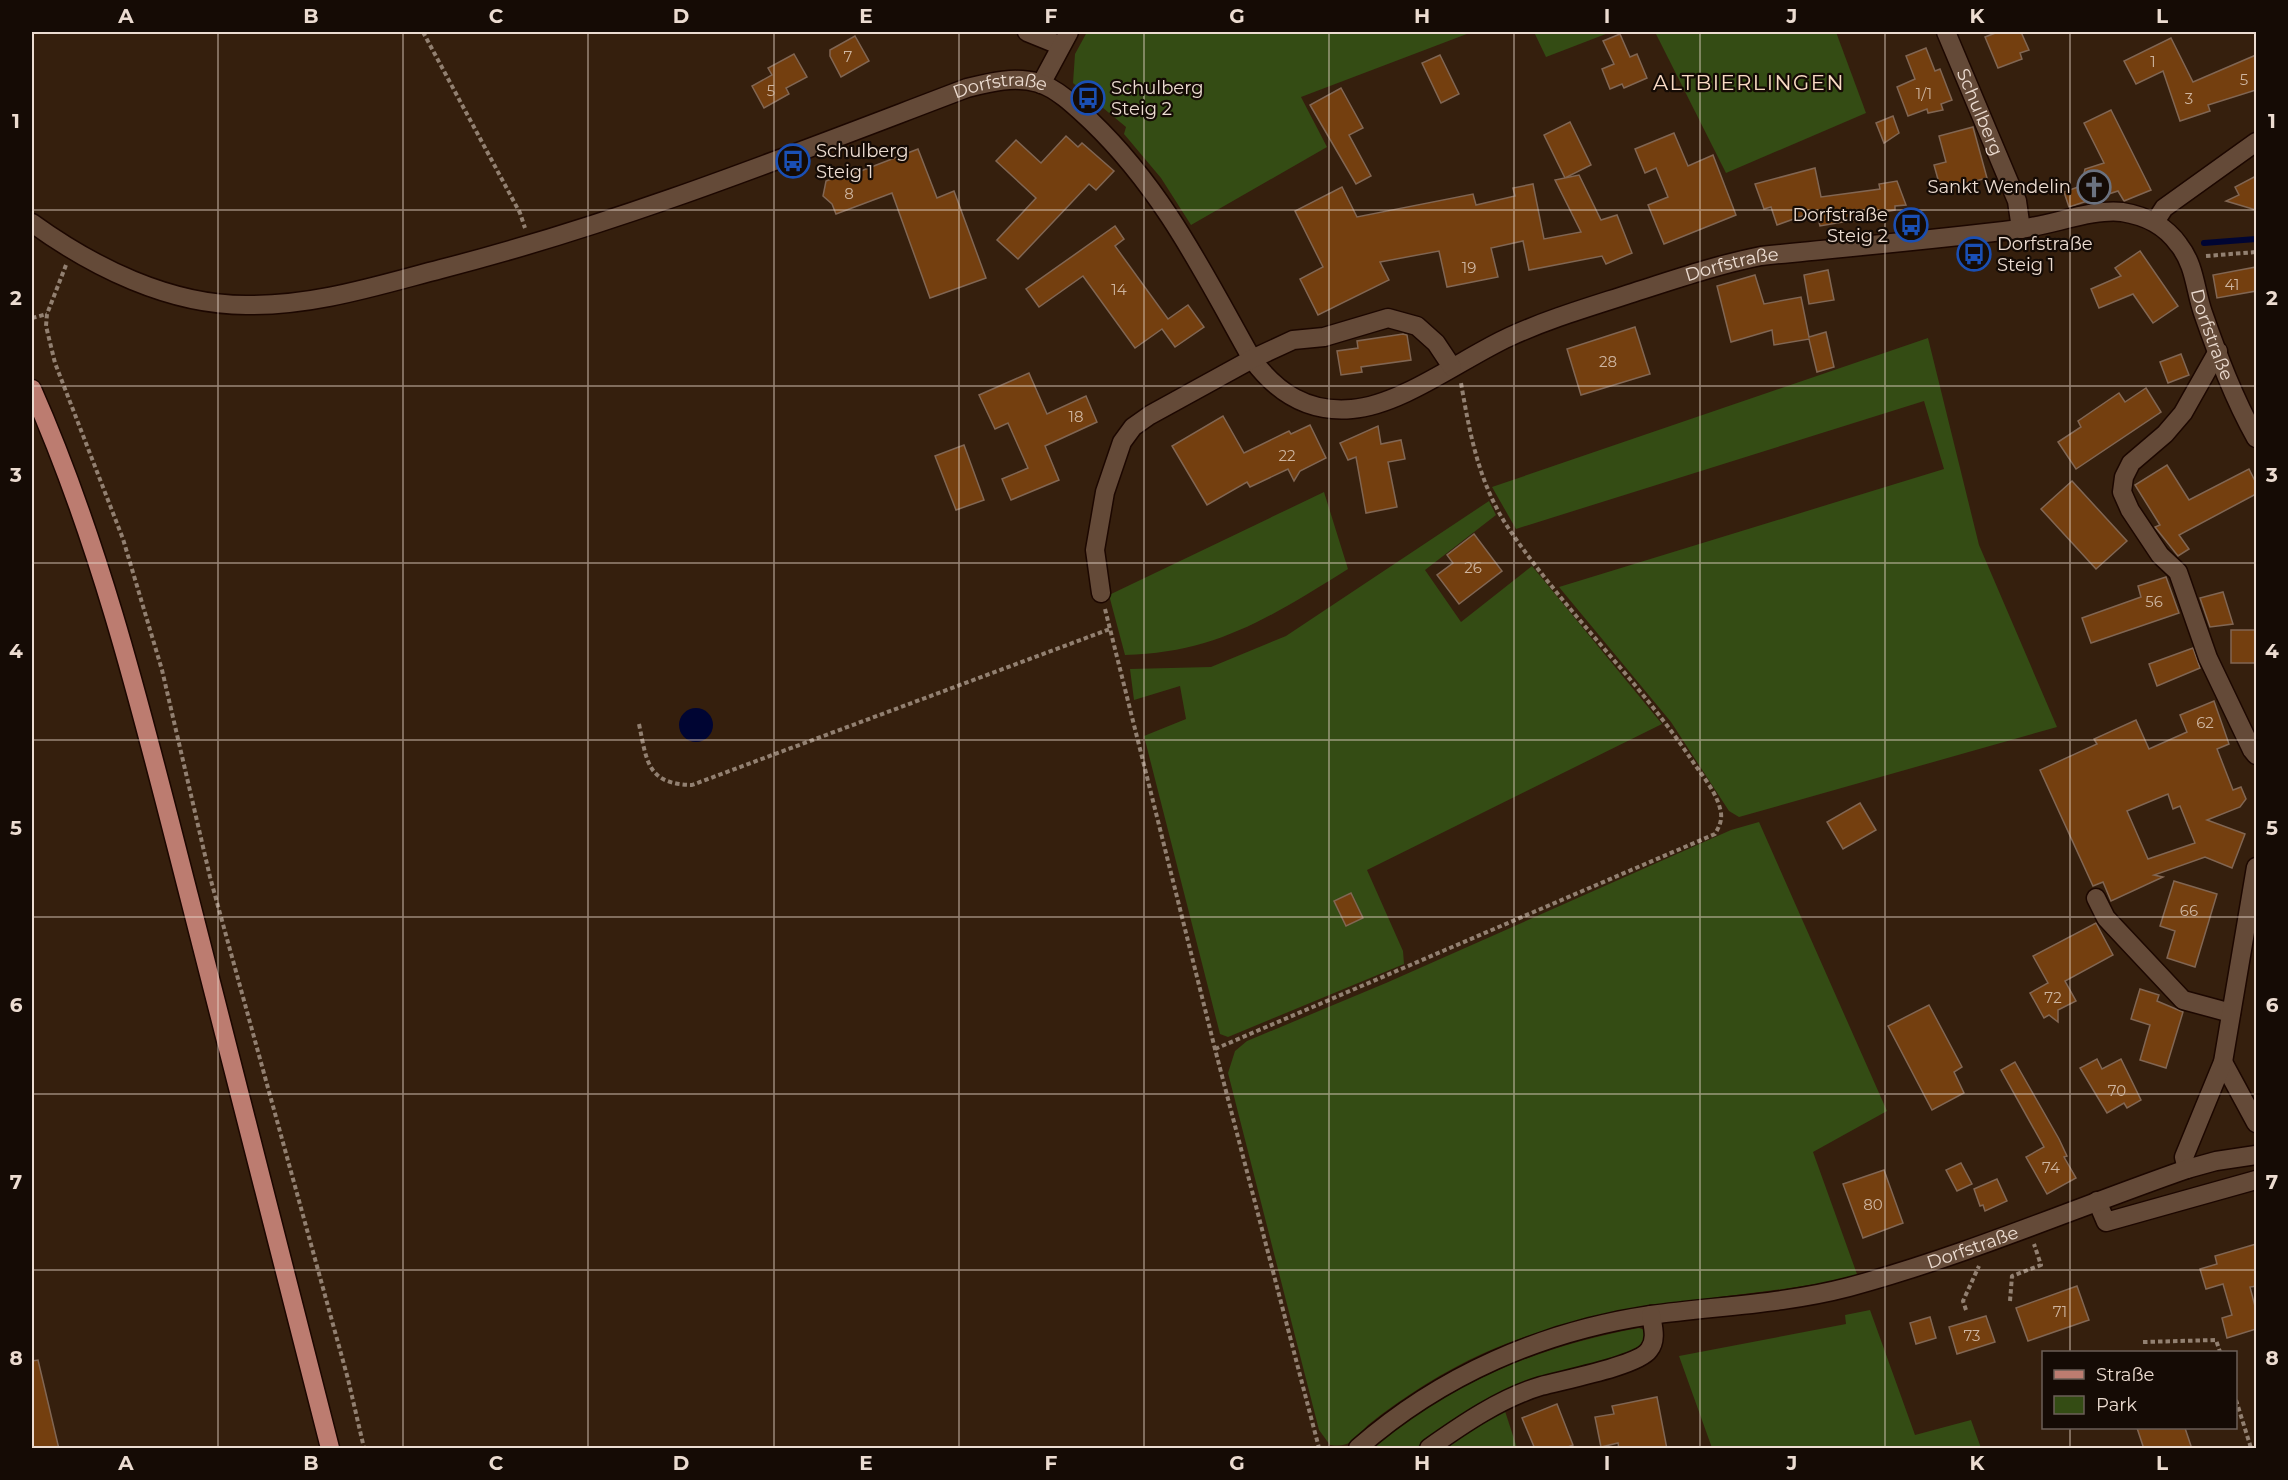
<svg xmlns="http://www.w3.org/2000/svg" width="2288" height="1480" viewBox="0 0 2288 1480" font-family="Montserrat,sans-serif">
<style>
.green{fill:#344c14}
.water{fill:#000533}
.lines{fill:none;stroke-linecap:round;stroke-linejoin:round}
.stream{stroke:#000533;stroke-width:6}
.building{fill:#743f0f;stroke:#816653;stroke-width:1.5;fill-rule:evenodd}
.minor-casing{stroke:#1c0700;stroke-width:21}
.major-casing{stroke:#1c0700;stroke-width:21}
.path{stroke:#928071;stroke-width:4;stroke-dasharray:4.5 3;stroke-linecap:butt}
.minor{stroke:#644a38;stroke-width:18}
.major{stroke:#bc7c70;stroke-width:18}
.grid{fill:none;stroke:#ecdcd1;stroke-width:1.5;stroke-opacity:0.55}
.labels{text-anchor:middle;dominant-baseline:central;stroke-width:4.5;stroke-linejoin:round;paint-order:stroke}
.number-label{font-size:15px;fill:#ceb5a0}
.poi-label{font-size:18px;fill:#ecdcd1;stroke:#150b05;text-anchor:start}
.street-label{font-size:18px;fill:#ecdcd1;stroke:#150b05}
.quarter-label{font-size:21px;letter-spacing:1.5px;fill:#fadbc5;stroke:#150b05}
.neatline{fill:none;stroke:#ecdcd1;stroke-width:2}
.grid-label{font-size:20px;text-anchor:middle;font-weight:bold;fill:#ecdcd1}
</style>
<rect width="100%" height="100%" fill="#351f0d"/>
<g class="green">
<polygon points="1087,32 1472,32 1301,97 1327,147 1191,225 1161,178 1124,134 1126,127 1073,83 1075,54"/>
<polygon points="1534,32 1611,32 1546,57"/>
<polygon points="1655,32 1836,32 1866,113 1726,173"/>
<polygon points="1928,338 1979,545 2057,727 1739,817 1729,811 1671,722 1559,587 1944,469 1924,401 1516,529 1492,487"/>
<path d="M1324 492 1348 569C1272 616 1217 653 1125 655L1109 595Z"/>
<polygon points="1489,501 1496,515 1425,570 1461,622 1532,566 1662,724 1367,870 1403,951 1404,964 1228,1037 1220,1034 1144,736 1186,719 1180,686 1134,700 1130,669 1211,667 1286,636"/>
<path d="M1759 822 1887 1111 1813 1152 1858 1277C1733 1301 1602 1300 1484 1353 1444 1371 1403 1397 1368 1425 1363 1430 1358 1437 1352 1441 1345 1446 1339 1446 1330 1445L1319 1430 1228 1073 1235 1051 1247 1041 1386 983 1731 830Z"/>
<polygon points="1870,1310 1915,1435 1971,1420 1981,1448 1712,1448 1679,1356 1846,1324 1845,1315"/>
<path d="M1639 1328 1645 1330 1647 1335 1643 1345 1422 1448H1373C1450 1383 1540 1346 1639 1328Z"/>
<polygon points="1504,1408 1517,1448 1436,1448"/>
</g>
<circle class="water" cx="696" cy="725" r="17"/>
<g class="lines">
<polyline class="stream" points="2204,243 2256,239"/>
</g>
<g class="building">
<polygon points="1998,32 2021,32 2029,50 2020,53 2022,59 1998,68 1985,37"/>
<polygon points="1620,34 1630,57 1637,54 1647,78 1624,88 1622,84 1610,89 1602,69 1614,64 1603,41"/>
<polygon points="855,36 869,61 841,77 830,56 830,50"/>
<polygon points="2171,38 2193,82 2256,55 2256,90 2208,105 2210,111 2180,121 2163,71 2136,84 2124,61"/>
<polygon points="1926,48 1935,71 1940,69 1952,100 1941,104 1943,110 1928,113 1927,109 1908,116 1897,87 1915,79 1906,56"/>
<polygon points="794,54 807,77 786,88 789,94 764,108 752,86 772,75 768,68"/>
<polygon points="1440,55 1459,94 1441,103 1422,63"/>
<polygon points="1341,88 1363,128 1349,135 1371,176 1356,184 1310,105"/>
<polygon points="2111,110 2151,190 2124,201 2118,191 2069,207 2064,192 2081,186 2085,169 2104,163 2084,123"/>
<polygon points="1893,116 1899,133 1884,143 1876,123"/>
<polygon points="1570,122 1591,165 1565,178 1544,135"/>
<polygon points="1973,127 1987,178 1941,190 1934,165 1946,162 1939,136"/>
<polygon points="1674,133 1688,166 1713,155 1736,215 1664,244 1648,205 1668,197 1656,168 1645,173 1635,149"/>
<polygon points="1066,136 1078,147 1082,143 1114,171 1096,190 1089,184 1018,259 997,240 1036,198 996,161 1016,140 1041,163"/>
<polygon points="918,149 937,198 954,191 986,278 930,298 892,193 836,214 832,204 823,196 826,181 852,171 853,174"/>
<polygon points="1815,168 1821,197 1880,189 1879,184 1897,181 1906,205 1895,206 1895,210 1883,212 1883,215 1820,226 1816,211 1777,225 1771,207 1764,209 1755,184"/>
<polygon points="1579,175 1601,220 1617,215 1632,253 1606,264 1602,256 1529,270 1523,241 1491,248 1498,277 1447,287 1439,251 1380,262 1389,280 1318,315 1300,279 1323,267 1295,211 1342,187 1357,217 1473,194 1476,205 1515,196 1513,188 1533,184 1544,239 1581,232 1555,180"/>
<polygon points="2256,176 2256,210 2226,201 2239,195 2235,187"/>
<polygon points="1115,226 1124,239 1115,246 1168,319 1188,305 1204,327 1175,347 1162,329 1135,348 1083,276 1039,307 1026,289"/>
<polygon points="2140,251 2178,306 2153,323 2133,294 2099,308 2091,289 2121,276 2115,268"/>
<polygon points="2256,267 2256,291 2217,298 2213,275"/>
<polygon points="1828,270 1834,300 1809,304 1804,275"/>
<polygon points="1755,275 1764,304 1801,297 1809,337 1826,332 1834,367 1817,372 1809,339 1774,345 1772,330 1731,342 1717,286"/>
<polygon points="1635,327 1650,374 1581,395 1567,349"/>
<polygon points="1403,334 1407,335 1411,360 1361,367 1362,372 1341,375 1337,351 1358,348 1357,341"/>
<polygon points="2181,354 2189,375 2168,383 2160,362"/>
<polygon points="1029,373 1047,414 1086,396 1097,422 1045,446 1059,480 1011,500 1002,479 1028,468 1008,423 995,429 979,395"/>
<polygon points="2146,388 2161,412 2076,469 2058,442 2081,427 2078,421 2119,393 2125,402"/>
<polygon points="1223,416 1244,453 1289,431 1291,434 1310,425 1326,458 1300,471 1294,481 1288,469 1250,487 1247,482 1207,505 1172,446"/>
<polygon points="1378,426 1381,444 1401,440 1405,459 1388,462 1397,507 1366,513 1356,457 1348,460 1340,443"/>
<polygon points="964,445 984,500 956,510 935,456"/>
<polygon points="2167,465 2189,500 2249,469 2256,483 2256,494 2179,535 2189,549 2178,556 2155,527 2160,525 2135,485"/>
<polygon points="2072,481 2127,541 2096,569 2041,509"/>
<polygon points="1474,534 1502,571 1459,604 1437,575 1453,563 1447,555"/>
<polygon points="2166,577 2179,613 2091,643 2082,618 2141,597 2138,586"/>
<polygon points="2223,592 2233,624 2210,627 2200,598"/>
<rect x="2231" y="630" width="25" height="33"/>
<polygon points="2193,648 2200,668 2157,686 2149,664"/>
<path d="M2214 701 2229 744 2217 749 2233 790 2241 787 2246 799 2240 807 2207 820 2245 834 2232 868 2205 857 2154 875 2163 877 2111 901 2103 882 2093 886 2040 770 2097 744 2094 739 2136 720 2149 749 2187 732 2180 715ZM2168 794 2173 809 2180 806 2195 843 2148 859 2127 811Z"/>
<polygon points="1860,803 1876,830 1843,849 1827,822"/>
<polygon points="2174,881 2217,894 2195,967 2167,958 2175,931 2160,926"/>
<polygon points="1351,893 1363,918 1346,926 1334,901"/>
<polygon points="2096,923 2113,955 2065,981 2076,1001 2058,1010 2058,1022 2049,1015 2044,1018 2030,993 2048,983 2033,956"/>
<polygon points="2140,989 2159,995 2157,1001 2183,1012 2166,1068 2140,1060 2150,1025 2131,1019"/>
<polygon points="1929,1005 1962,1067 1954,1072 1964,1093 1932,1110 1888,1026"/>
<polygon points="2097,1059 2102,1069 2121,1059 2141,1100 2127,1108 2124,1103 2107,1113 2080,1068"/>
<polygon points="2015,1062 2059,1139 2067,1156 2064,1157 2076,1178 2047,1194 2026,1157 2044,1147 2001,1070"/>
<polygon points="1961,1163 1972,1184 1957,1191 1946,1170"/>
<polygon points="1884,1170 1903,1223 1863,1238 1843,1184"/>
<polygon points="1997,1179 2007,1201 1985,1211 1983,1205 1980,1206 1974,1189"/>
<polygon points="2256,1244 2256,1286 2250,1287 2256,1310 2256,1329 2227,1338 2222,1318 2232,1315 2223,1284 2206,1289 2200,1269 2217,1264 2215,1256"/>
<polygon points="2077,1286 2089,1320 2028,1341 2016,1308"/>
<polygon points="1986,1316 1995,1342 1957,1354 1949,1327"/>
<polygon points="1930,1317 1936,1338 1916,1344 1910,1323"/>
<polygon points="38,1360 59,1449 32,1449 32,1361"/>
<polygon points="1657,1397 1667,1449 1619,1449 1618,1443 1601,1447 1595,1417 1614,1414 1612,1406"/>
<polygon points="1557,1404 1573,1445 1563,1449 1535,1449 1522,1418"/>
<polygon points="2137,1428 2185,1428 2192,1449 2144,1449"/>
</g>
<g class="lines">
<g class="minor-casing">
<g id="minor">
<polyline points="1027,32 1059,45"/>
<path id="s1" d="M1946 32 2017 201 2021 229"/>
<polyline points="1041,84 1069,32"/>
<polyline points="2155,222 2164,208 2256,142"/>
<path id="s2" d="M32 223C93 267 169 305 246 305 314 306 376 286 441 269 621 223 793 154 967 88 991 82 1015 76 1039 83 1058 89 1077 108 1091 121 1164 191 1203 272 1252 359 1277 393 1308 413 1352 409 1402 405 1463 358 1509 337 1548 319 1589 307 1629 294 1673 280 1716 265 1761 256 1847 247 1933 240 2019 229 2049 226 2094 208 2122 212 2146 216 2165 225 2179 245 2195 265 2195 290 2203 313 2218 356 2234 399 2256 438"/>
<polyline points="2218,351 2183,413 2165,434 2131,463 2124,477 2122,492 2130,510 2160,555 2178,572 2208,658 2252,750 2256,755"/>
<polyline points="1101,593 1095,550 1105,492 1122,442 1133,427 1150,415 1252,359 1293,340 1324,337 1388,318 1417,326 1436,343 1452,367"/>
<polyline points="2096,898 2106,918 2183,1000 2231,1013"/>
<polyline points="2223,1062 2256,1123"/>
<polyline points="2187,1169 2184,1157 2223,1062 2256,867"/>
<polyline points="2097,1201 2106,1222 2256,1180"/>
<path id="s3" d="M1358 1448C1441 1375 1543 1331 1651 1315 1717 1306 1784 1304 1849 1287 1964 1256 2075 1208 2187 1169L2216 1161 2256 1155"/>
<path d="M1429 1448C1463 1424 1501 1398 1541 1386 1562 1380 1638 1366 1649 1350 1657 1340 1653 1327 1651 1315"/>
</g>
</g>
<g class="major-casing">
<path id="major" d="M32 389C104 552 145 725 189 896 236 1080 283 1264 330 1448"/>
</g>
<g class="path">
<polyline points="423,32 520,213 525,228"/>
<polyline points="2206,256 2256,252"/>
<polyline points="66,265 47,314 46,326 55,363 123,539 162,670 210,877 348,1379 364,1448"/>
<polyline points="32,318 47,314"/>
<polyline points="1105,609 1215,1049 1319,1448"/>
<path d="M639 724C647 762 647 784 692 785L1110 629"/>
<path d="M1215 1049 1715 834C1719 827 1722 821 1721 813 1718 795 1705 779 1695 765 1640 681 1565 612 1509 529 1479 484 1470 435 1461 383"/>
<polyline points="2010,1301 2012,1276 2041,1265 2034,1244"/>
<polyline points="1966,1310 1963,1301 1979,1266"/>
<polyline points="2143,1342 2216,1340 2220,1352"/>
<polyline points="2236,1400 2251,1448"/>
</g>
<use href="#minor" class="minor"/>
<use href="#major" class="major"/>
</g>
<path class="grid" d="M218 32V1448M403 32V1448M588 32V1448M774 32V1448M959 32V1448M1144 32V1448M1329 32V1448M1514 32V1448M1700 32V1448M1885 32V1448M2070 32V1352M32 210H2256M32 386H2256M32 563H2256M32 740H2256M32 917H2256M32 1094H2256M32 1270H2256M2070 1428V1448"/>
<defs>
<g id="bus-ring" transform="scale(1.725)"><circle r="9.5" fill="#150b05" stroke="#1a4fb4" stroke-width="1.5"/><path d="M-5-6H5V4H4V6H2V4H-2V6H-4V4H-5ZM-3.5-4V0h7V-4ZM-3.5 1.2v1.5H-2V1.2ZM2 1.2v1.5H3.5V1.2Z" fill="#1a4fb4"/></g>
<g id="church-ring" transform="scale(1.725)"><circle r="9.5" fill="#150b05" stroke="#6b7280" stroke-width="1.5"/><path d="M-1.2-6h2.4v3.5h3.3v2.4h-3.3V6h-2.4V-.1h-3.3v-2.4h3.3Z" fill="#6b7280"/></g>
</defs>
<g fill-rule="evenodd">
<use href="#bus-ring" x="1088" y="98"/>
<use href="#bus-ring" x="793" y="161"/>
<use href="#church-ring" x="2094" y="187"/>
<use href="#bus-ring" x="1911" y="225"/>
<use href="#bus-ring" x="1974" y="254"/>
</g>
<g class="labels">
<g class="number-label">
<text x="848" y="56">7</text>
<text x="2153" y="61">1</text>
<text x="2244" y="79">5</text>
<text x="771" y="90">5</text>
<text x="1924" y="93">1/1</text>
<text x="2189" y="98">3</text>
<text x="849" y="193">8</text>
<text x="1469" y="267">19</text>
<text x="2232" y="284">41</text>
<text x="1119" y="289">14</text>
<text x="1608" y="361">28</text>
<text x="1076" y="416">18</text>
<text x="1287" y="455">22</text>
<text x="1473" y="567">26</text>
<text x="2154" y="601">56</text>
<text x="2205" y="722">62</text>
<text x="2189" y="910">66</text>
<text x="2053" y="997">72</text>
<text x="2117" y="1090">70</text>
<text x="2051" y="1167">74</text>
<text x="1873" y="1204">80</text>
<text x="2060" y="1311">71</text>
<text x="1972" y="1335">73</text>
</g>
<g class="poi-label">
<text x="1111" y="88">Schulberg<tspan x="1111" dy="21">Steig 2</tspan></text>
<text x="816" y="151">Schulberg<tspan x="816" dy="21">Steig 1</tspan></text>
<text x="2071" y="187" text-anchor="end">Sankt Wendelin</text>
<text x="1888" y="215" text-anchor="end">Dorfstraße<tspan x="1888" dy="21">Steig 2</tspan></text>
<text x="1997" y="244">Dorfstraße<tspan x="1997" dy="21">Steig 1</tspan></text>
</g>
<g class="street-label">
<text stroke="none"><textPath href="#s2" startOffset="1022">Dorfstraße</textPath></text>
<text stroke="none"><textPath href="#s1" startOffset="87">Schulberg</textPath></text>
<text stroke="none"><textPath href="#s2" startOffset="1941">Dorfstraße</textPath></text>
<text stroke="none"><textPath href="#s2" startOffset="2499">Dorfstraße</textPath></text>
<text stroke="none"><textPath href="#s3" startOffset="656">Dorfstraße</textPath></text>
</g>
<g class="quarter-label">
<text x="1749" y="82">ALTBIERLINGEN</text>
</g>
</g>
<rect width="2288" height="1480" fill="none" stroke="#150b05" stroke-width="66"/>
<rect x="2042" y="1351" width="195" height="78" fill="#150b05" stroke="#6b5f57" stroke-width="1.5"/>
<rect x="2054" y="1370" width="30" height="9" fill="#bc7c70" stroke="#6b5f57" stroke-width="1.5"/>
<text x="2096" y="1381" font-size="18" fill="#ecdcd1">Straße</text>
<rect x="2054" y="1396" width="30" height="18" fill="#344c14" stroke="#6b5f57" stroke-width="1.5"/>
<text x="2096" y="1411" font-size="18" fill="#ecdcd1">Park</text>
<rect x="33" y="33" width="2222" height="1414" class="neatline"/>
<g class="grid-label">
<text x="126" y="23">A</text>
<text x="311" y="23">B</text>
<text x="496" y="23">C</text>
<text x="681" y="23">D</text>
<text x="866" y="23">E</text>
<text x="1051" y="23">F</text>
<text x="1237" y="23">G</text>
<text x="1422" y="23">H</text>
<text x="1607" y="23">I</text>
<text x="1792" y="23">J</text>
<text x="1977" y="23">K</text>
<text x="2162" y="23">L</text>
<text x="16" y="128">1</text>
<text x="2272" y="128">1</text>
<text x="16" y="305">2</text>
<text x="2272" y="305">2</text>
<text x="16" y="482">3</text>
<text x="2272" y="482">3</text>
<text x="16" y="658">4</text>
<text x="2272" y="658">4</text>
<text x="16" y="835">5</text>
<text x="2272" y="835">5</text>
<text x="16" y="1012">6</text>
<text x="2272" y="1012">6</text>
<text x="16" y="1189">7</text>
<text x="2272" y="1189">7</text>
<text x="16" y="1365">8</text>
<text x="2272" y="1365">8</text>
<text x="126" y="1470">A</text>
<text x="311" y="1470">B</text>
<text x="496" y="1470">C</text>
<text x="681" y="1470">D</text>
<text x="866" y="1470">E</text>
<text x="1051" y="1470">F</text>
<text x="1237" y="1470">G</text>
<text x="1422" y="1470">H</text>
<text x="1607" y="1470">I</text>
<text x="1792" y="1470">J</text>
<text x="1977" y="1470">K</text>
<text x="2162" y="1470">L</text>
</g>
</svg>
